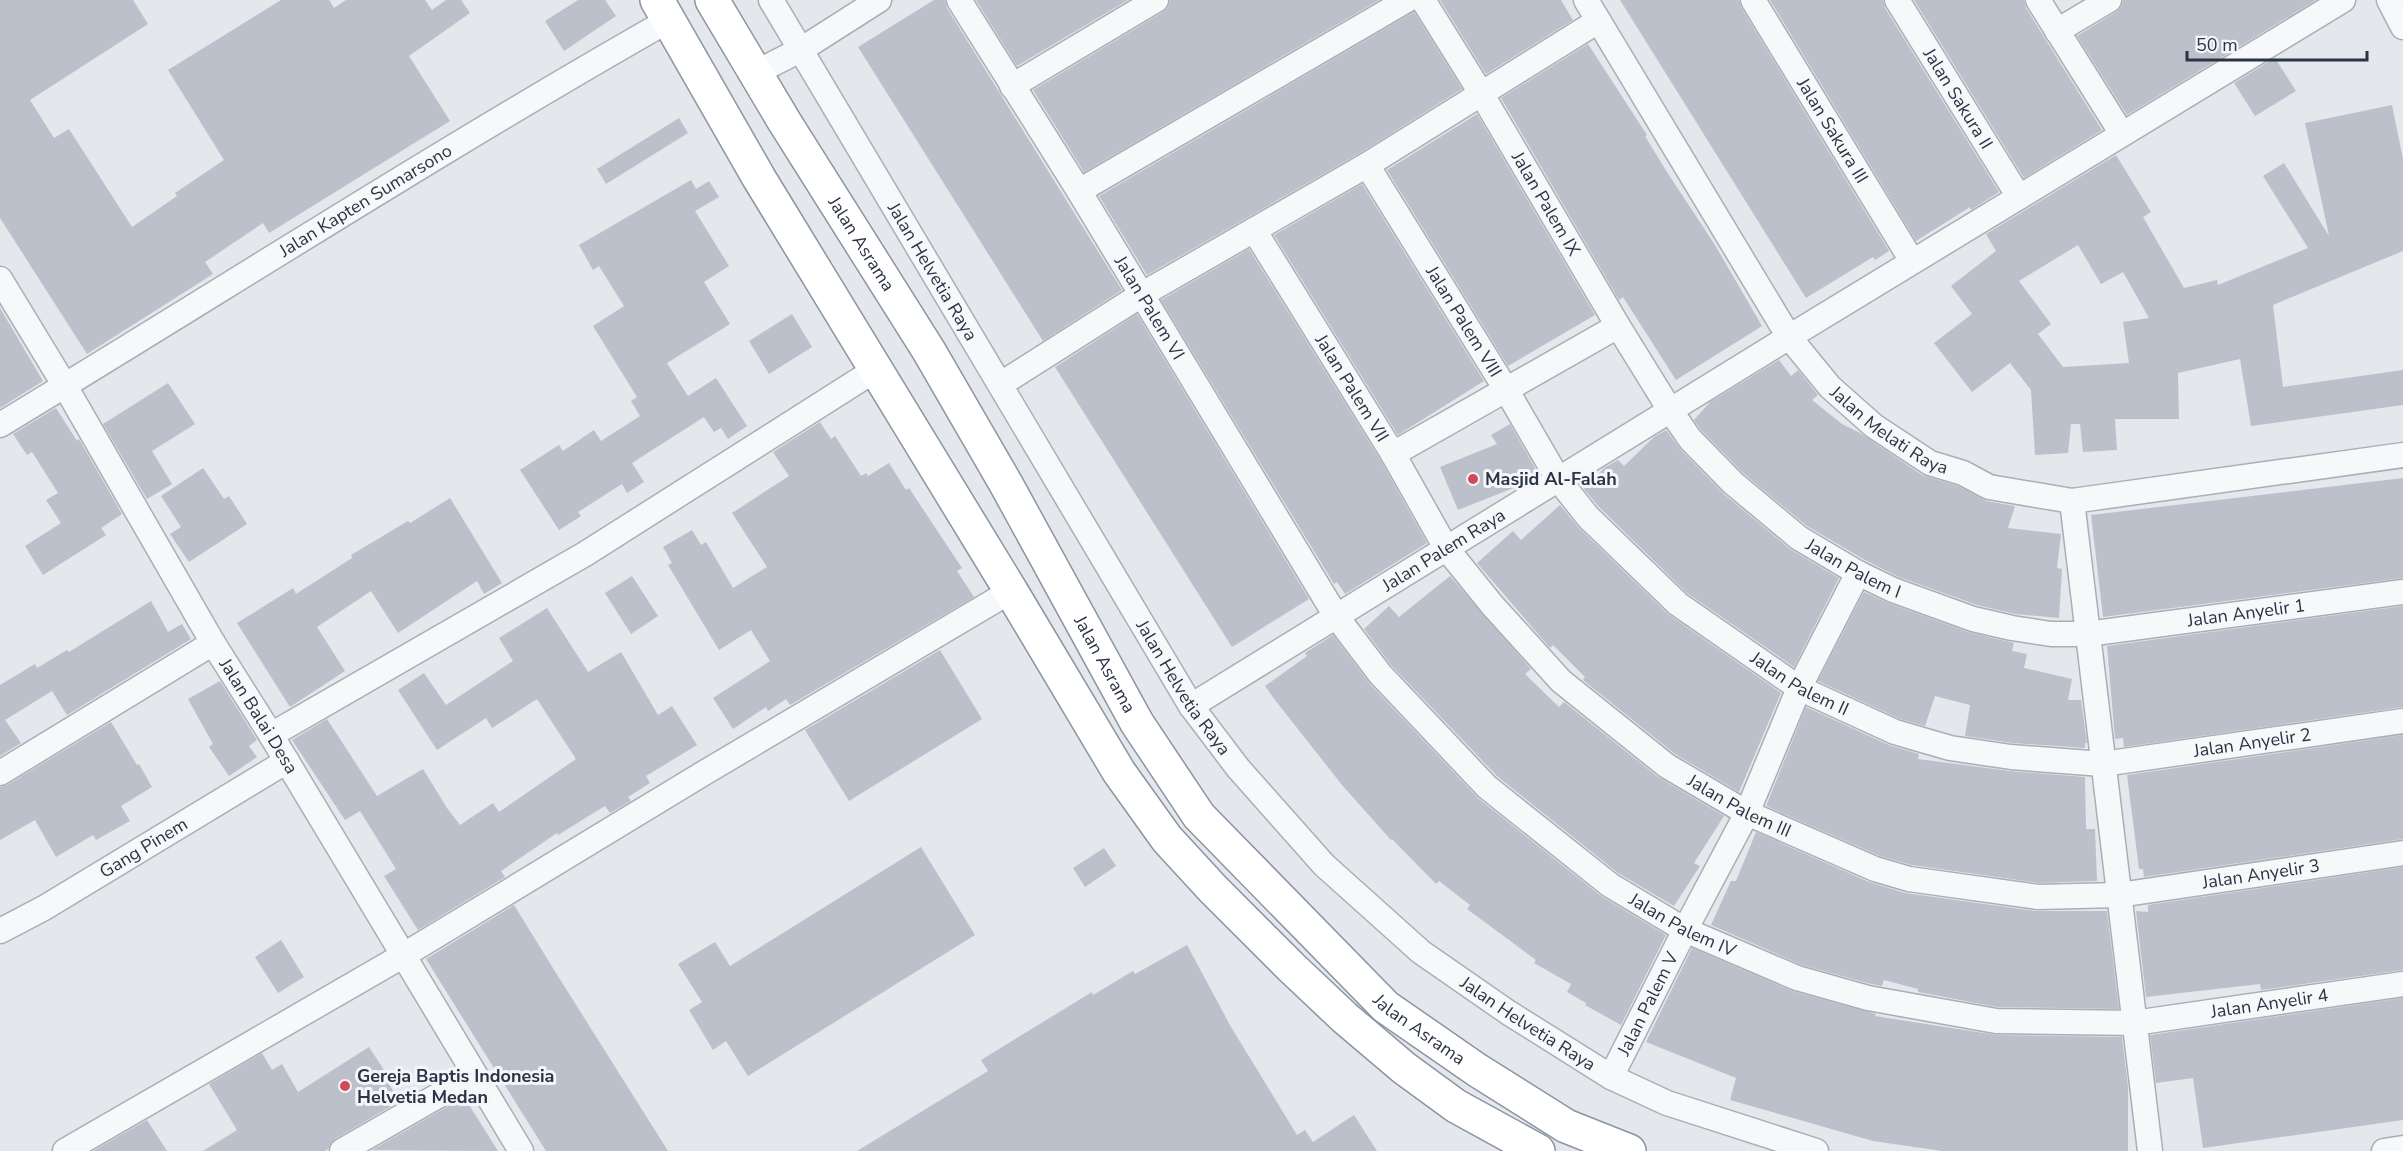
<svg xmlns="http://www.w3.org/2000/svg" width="2403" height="1151" viewBox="0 0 2403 1151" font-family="'Nunito Sans',sans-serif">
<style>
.building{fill:#bbc0ca;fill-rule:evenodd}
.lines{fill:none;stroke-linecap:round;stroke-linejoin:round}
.minor-casing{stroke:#a9aeb7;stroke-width:27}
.trunk-casing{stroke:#8b94a3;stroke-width:36}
.minor{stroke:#f7f8fa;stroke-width:24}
.trunk{stroke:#fff;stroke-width:33}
.poi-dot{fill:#d1495b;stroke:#f4f6f9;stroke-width:2}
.labels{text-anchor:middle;stroke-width:6;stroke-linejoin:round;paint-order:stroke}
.street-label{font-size:18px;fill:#2b3445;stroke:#f4f6f9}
.poi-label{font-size:18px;font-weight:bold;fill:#2b3445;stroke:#f4f6f9;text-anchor:start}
</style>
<rect width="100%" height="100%" fill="#e4e7ec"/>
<g class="building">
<polygon points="0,0 133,0 148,24 30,100 54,138 69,129 132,227 177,196 175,193 224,160 168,70 281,0 329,0 334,8 346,0 425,0 432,10 446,0 461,0 470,13 409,56 450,121 269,233 263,223 205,262 213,274 87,354 0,218"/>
<polygon points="578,0 605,0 616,16 564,51 545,21"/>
<polygon points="934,0 945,0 947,8 1122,290 1043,341 858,47"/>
<polygon points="976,0 1128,0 1017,66"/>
<polygon points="1170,0 1379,0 1084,172 1033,90 1163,12 1168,7"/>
<polygon points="1440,0 1561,0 1573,20 1486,74"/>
<polygon points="1620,0 1739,0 1741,7 1889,251 1875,260 1873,257 1806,298"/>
<polygon points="1770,0 1883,0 1885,8 1999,192 1971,210 1970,207 1916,241"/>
<polygon points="1914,0 2024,0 2026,8 2102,130 2024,178"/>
<polygon points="2123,0 2316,0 2127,115 2077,36 2116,12 2121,7"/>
<polygon points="1414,12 1462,89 1360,153 1147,275 1099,196"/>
<polygon points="1588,44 1647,135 1645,136 1665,169 1715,245 1762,326 1676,380 1623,297 1619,300 1501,98"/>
<polygon points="2275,58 2296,91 2255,116 2234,83"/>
<path d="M2392,105L2403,159V251L2273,305L2283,387L2403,370V405L2251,426L2240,359L2178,373L2179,419H2115L2117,450L2083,452L2080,424H2071L2068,453L2035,455L2031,390L2010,363L1972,392L1934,343L1972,314L1951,286L1996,251L1986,234L2116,155L2151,212L2143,217L2184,288L2217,280L2218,285L2308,248L2263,176L2284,163L2329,236L2305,123ZM2078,245L2101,284L2123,272L2149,318L2123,322L2129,363L2063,367L2038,334L2051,324L2019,281Z"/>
<polygon points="1477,114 1595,315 1508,366 1387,170"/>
<polygon points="679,118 688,133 606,184 597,169"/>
<polygon points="691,180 696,189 709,181 719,197 695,211 729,266 704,282 730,324 667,363 688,396 716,378 747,426 728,439 721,428 714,432 704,417 632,463 644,482 627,493 622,484 578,512 581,516 559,530 520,470 559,445 563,451 594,430 601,441 640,416 631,401 637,397 593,326 624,306 599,266 593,270 579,245"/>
<polygon points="1362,184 1484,381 1398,435 1274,235"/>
<polygon points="1249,249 1381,461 1427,543 1345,594 1337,582 1334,584 1161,300"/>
<polygon points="0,308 43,381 0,408"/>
<polygon points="792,314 812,347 769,374 749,341"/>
<polygon points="1137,314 1309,599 1232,647 1055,367"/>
<polygon points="1779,360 1791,376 1798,370 1818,395 1812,400 1842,424 1860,433 1922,475 1958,486 1986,501 2015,506 2008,528 2061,534 2057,568 2062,569 2059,618 2015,614 1977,605 1899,577 1865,560 1807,526 1743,473 1701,430 1694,420 1710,402"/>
<polygon points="168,383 195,424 152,451 172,484 147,499 103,424"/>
<polygon points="56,408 77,441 79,439 122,514 101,528 106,535 43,575 25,546 61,523 46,500 58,493 32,452 27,455 13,434"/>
<polygon points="820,422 831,439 835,436 861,476 866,473 868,476 889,463 906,490 909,488 962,568 957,571 974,597 790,705 786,699 768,711 766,707 733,729 713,698 770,661 751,630 719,650 668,565 672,563 663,547 692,530 701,545 706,542 733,588 767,567 732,513 789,476 773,452"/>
<polygon points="1510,424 1539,475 1521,485 1458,510 1440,467 1497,444 1491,435"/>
<polygon points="1666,430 1680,449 1724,494 1790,549 1839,578 1794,667 1687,593 1599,507 1584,489 1604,468 1618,460 1624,466 1654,437"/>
<polygon points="203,468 224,499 229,496 247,524 189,562 170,534 181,527 161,496"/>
<polygon points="2403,478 2403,578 2103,617 2091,515"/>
<polygon points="450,498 502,583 484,594 477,581 398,633 371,591 317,627 345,671 290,707 237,623 293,588 296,594 352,558 351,555 408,521 410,523"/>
<polygon points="1560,505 1578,527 1668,614 1781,693 1739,792 1675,754 1583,680 1585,677 1553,645 1550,648 1477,563 1513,531 1521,540"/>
<polygon points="632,576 658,616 631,634 605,593"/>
<polygon points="1450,576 1531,669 1525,674 1559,707 1564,702 1658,777 1724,816 1694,863 1700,866 1674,906 1618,873 1497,776 1391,665 1364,629 1389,606 1399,617"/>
<polygon points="1864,592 1888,603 1968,632 2014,643 2012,651 2027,654 2024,668 2072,679 2068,700 2081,700 2087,743 2085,743 2085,748 2013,743 1965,736 1970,705 1935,696 1925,726 1900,719 1818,681"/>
<polygon points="151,601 168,632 182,624 191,639 67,715 52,691 5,720 21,743 0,756 0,685 35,664 37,668 67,650 69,652"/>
<polygon points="2403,606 2403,707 2124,747 2123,738 2115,739 2107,646"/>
<polygon points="547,608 588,672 621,652 658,715 672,706 697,745 646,776 650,783 628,797 631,801 610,813 605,806 558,835 557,833 501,871 505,877 418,930 384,876 396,869 360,811 345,820 292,740 327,719 377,796 423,769 447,808 460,825 493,803 499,812 576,759 537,699 492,728 486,718 437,750 398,690 424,673 446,705 513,661 499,638"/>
<polygon points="1333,635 1370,684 1478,798 1601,896 1666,935 1621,1025 1585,1005 1586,1003 1567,992 1571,984 1534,963 1536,960 1467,909 1470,905 1439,881 1436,884 1392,839 1391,840 1342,785 1275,700 1265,686 1307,656 1305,653"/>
<polygon points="940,650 982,719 849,801 805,730"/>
<polygon points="220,681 257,740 249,746 257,757 229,776 209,747 213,744 188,699"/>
<polygon points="1806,707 1889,745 1919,754 1918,759 2010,771 2085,777 2086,829 2095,829 2097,881 2039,883 1912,865 1880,856 1766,806"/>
<polygon points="111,722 137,765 139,764 152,787 121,806 130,821 96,840 93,835 56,857 35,820 0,840 0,787 7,785"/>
<polygon points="2403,735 2403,839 2144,877 2143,869 2139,869 2127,775"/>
<polygon points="1756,832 1869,882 1905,893 2036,911 2107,911 2119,1009 1997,1007 1918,992 1918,989 1884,980 1882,986 1871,984 1802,965 1711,925 1731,881 1736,881"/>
<polygon points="921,847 975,935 748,1076 726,1041 713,1050 689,1010 702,1002 678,964 715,942 730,966"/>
<polygon points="1104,848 1116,866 1085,887 1073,868"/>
<polygon points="2403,867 2403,970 2261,990 2260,984 2146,997 2136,911 2148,912 2148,905"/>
<polygon points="514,905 556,973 668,1151 546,1151 469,1028 426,959"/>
<polygon points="281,940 304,977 278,993 255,957"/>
<polygon points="1187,945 1231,1027 1297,1135 1305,1130 1313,1142 1354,1115 1377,1151 857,1151 988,1071 981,1060 1092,992 1093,995 1133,971 1135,974"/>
<polygon points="1692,948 1792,991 1876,1014 1875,1016 1996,1035 2122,1037 2128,1087 2128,1151 1942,1151 1873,1141 1730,1100 1736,1078 1646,1042"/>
<polygon points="2403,998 2403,1120 2203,1148 2193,1078 2156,1083 2150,1035"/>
<polygon points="369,1047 391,1081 388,1083 400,1101 335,1139 328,1149 325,1151 203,1151 237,1130 209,1084 262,1053 272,1070 282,1064 298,1092"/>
<polygon points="464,1097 498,1151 372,1150"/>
<polygon points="147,1120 167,1151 93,1151"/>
</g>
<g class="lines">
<g class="minor-casing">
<g id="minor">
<path id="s1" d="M771,0L1191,706L1238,768L1324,865L1421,952L1509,1013L1611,1077L1667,1103L1816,1151"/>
<path id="s2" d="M959,0L1079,191L1336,616L1380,674L1487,787L1610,885L1685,930L1797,978L1868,998L1996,1021L2134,1023L2403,984"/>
<path id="s3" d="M1423,0L1481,93L1618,326L1670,410L1690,439L1733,483L1799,538L1858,573L1893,590L1973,619L2012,628L2051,634H2087L2403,592"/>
<path id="s4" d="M1586,0L1789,337L1830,387L1874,426L1930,463L1963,473L1989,487L2072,501L2403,455"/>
<path id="s5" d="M1753,0L1912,261"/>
<path id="s6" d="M1897,0L2019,197"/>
<polyline points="2038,0 2122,134"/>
<polyline points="2389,0 2403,27"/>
<polyline points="2057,31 2109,0"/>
<polyline points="757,72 802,49 879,0"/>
<polyline points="1012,86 1156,0"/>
<path id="s7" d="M1367,165L1507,391L1558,479L1588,517L1678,604L1799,688L1895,732L1950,748L2011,757L2103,764L2403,721"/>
<polyline points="1079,191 1407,0"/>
<path id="s8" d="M1254,230L1393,454L1446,548L1493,606L1561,681L1667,766L1747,813L1875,869L1909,879L2038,897L2119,895L2403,853"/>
<path id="s9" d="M0,279L65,386L213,643L271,735L521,1151"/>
<polyline points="1001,384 1141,295 1367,165 1598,21"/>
<path id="s10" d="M0,425C223,290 442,149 669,20"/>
<polyline points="1393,454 1618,326"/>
<polyline points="2072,501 2150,1151"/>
<path id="s11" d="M1191,706L1789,337L2343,0"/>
<polyline points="271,735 585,554 875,370"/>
<polyline points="0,773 213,643"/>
<path id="s12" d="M0,931L44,908L287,761"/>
<path id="s13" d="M1611,1077L1685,930L1747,813L1799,688L1858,573"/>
<polyline points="65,1151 404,955 704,773 1011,591"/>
<polyline points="342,1151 474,1075"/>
<polyline points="2384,1151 2403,1148"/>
</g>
</g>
<g class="trunk-casing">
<g id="trunk">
<polyline points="657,0 759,178 1011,591 1119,772 1167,839 1213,889 1291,967 1345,1018 1404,1068 1456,1106 1538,1151"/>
<path id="s14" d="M712,0L784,121L929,351L1006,484L1137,723L1199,816L1386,1007L1477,1070L1566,1126L1629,1151"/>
</g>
</g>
<use href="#minor" class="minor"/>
<use href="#trunk" class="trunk"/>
</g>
<g class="poi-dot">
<circle cx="1473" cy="479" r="6"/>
<circle cx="345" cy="1086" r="6"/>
</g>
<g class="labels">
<g class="street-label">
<text dy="6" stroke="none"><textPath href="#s6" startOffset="116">Jalan Sakura II</textPath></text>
<text dy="6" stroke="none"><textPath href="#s5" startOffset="153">Jalan Sakura III</textPath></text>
<text dy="6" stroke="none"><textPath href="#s10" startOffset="429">Jalan Kapten Sumarsono</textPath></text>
<text dy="6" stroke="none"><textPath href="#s3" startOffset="238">Jalan Palem IX</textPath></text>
<text dy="6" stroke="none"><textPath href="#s14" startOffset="286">Jalan Asrama</textPath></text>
<text dy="6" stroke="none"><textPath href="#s1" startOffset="316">Jalan Helvetia Raya</textPath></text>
<text dy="6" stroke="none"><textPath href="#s2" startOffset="362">Jalan Palem VI</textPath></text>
<text dy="6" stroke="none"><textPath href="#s7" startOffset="184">Jalan Palem VIII</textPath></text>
<text dy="6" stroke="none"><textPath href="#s8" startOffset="186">Jalan Palem VII</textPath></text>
<text dy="6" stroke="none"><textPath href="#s4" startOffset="532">Jalan Melati Raya</textPath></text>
<text dy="6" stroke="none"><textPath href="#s11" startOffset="297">Jalan Palem Raya</textPath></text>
<text dy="6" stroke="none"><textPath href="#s3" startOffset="724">Jalan Palem I</textPath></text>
<text dy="6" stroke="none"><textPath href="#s3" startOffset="1130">Jalan Anyelir 1</textPath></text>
<text dy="6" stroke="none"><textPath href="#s14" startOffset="772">Jalan Asrama</textPath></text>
<text dy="6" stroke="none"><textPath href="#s7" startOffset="687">Jalan Palem II</textPath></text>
<text dy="6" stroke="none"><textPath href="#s1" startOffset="802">Jalan Helvetia Raya</textPath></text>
<text dy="6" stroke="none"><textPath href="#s9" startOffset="508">Jalan Balai Desa</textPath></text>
<text dy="6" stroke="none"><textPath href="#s7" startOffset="1156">Jalan Anyelir 2</textPath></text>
<text dy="6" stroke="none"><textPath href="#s8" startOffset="766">Jalan Palem III</textPath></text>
<text dy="6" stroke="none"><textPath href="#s12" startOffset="166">Gang Pinem</textPath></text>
<text dy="6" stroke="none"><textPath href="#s8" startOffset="1306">Jalan Anyelir 3</textPath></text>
<text dy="6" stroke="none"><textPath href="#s2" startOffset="1191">Jalan Palem IV</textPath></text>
<text dy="6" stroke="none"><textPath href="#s13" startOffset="82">Jalan Palem V</textPath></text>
<text dy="6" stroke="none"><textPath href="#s2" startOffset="1796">Jalan Anyelir 4</textPath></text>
<text dy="6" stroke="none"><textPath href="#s1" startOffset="1288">Jalan Helvetia Raya</textPath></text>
<text dy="6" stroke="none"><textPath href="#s14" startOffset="1258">Jalan Asrama</textPath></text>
</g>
<g class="poi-label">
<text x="1485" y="485">Masjid Al-Falah</text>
<text x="357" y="1082">Gereja Baptis Indonesia<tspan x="357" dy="21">Helvetia Medan</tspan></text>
</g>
</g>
<path d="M2187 51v9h180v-9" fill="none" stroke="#2b3445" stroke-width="3"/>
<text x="2196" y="51" font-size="18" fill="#2b3445" stroke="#f4f6f9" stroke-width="4.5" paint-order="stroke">50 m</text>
</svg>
